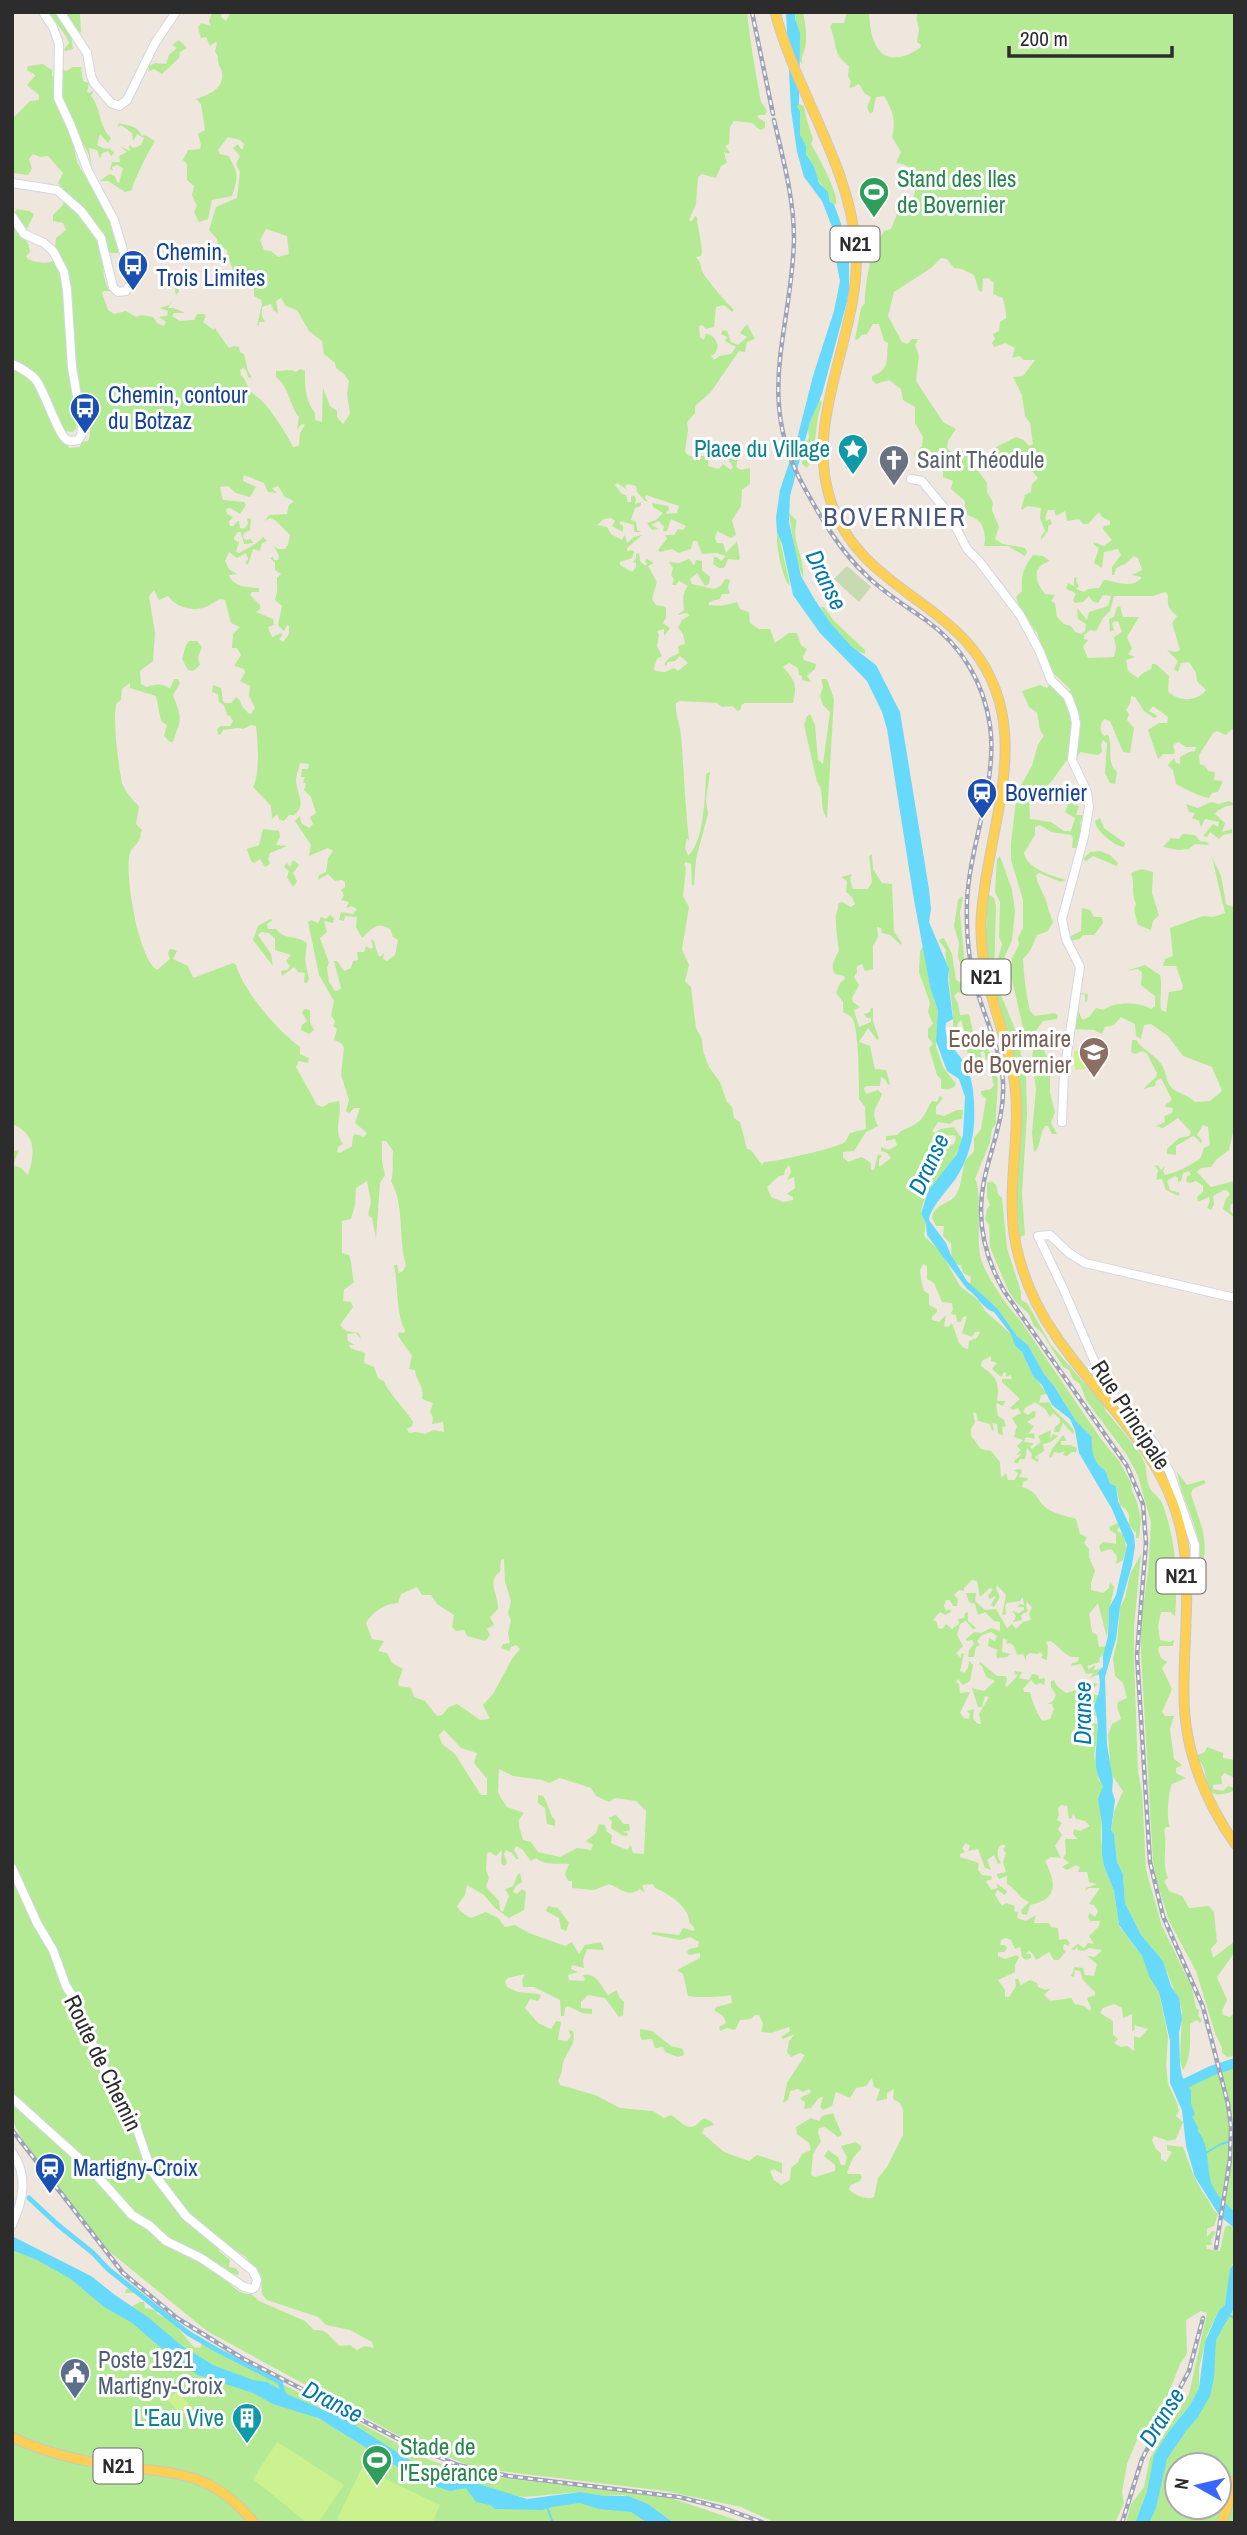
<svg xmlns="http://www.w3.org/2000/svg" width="1247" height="2535" viewBox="0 0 1247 2535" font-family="'Archivo Narrow',sans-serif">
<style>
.green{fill:#b5ea95;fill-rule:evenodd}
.cemetery{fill:#c7dab2}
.pitch{fill:#ccf28f}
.water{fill:#67d9fa}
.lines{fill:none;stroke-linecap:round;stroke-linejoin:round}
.stream{stroke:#67d9fa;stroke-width:2}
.canal{stroke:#67d9fa;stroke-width:5}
.river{stroke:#67d9fa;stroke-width:10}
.secondary-casing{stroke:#d2d6e6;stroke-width:10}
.primary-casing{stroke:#c8c8c8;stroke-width:11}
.secondary{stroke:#fff;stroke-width:8}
.primary{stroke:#fdcf53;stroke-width:9}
.rail-casing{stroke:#9fa3b8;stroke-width:4.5}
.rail{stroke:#fff;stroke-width:2;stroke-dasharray:5;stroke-linecap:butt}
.labels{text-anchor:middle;stroke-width:6;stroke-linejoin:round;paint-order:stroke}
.shield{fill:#fff;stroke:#6b6b6b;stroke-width:2}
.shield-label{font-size:21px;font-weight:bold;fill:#2c2c2c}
.leisure-label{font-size:23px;fill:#27864d;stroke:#fff;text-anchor:start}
.transit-label{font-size:23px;fill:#164399;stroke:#fff;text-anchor:start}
.culture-label{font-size:23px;fill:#0d838f;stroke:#fff;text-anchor:end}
.worship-label{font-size:23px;fill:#5b616d;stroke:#fff;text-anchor:start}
.education-label{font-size:23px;fill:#785e54;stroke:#fff;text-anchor:end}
.street-label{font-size:23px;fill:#2c2c2c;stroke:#fff}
.service-label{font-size:23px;fill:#4e5e75;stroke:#fff;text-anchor:start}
.water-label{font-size:24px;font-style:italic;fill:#0177aa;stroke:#fff}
.quarter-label{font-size:26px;letter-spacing:2px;fill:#475481;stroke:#fff}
</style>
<rect width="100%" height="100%" fill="#efe6dd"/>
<g class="green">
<path d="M49,12H55L64,19L67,15L65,12H80L81,33L73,26L64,23L63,25L71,34L73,49L65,51L64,49L69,43C65,31 55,24 49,12Z"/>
<path d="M212,12H222L221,17L226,21L231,12H747C750,41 755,69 760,97C761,104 765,106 767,111L765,115H759L757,117L765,122V128L760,130L752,123L734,121L730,127L729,144L725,146L730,152L728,154L724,152L727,163L721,166L716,178L702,174L698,177L696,204L689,220L691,222L695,216L697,217C697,228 704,248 701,256L696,257C702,263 700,269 705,276C714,288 723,299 734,310L732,312L724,305L716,307L714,327L706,329L702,325L699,326L700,337L704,340L706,334C713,334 716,340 718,346L715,354L711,356L714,360L719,356L731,354L736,347L725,341L727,337L721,334L723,330L727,331L731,342L738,345L747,337L740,333L747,324L755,339L747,342L745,352L739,351L711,392L695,406V413L687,422L688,430L685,452L689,456H707L709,457L708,466L719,469L723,464L731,470L733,467L725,455L739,453L736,467L741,470L750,468V484L742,490L741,506L732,520L736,535L731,538L717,531L715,538L717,543H723L726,553L737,541L740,558L739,560L728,559L724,568H719L713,564L714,557H717L721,561L726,556L716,553L702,554L697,541H693L691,549L678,553L672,549L660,552L658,550L667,539L665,535H674L678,529L683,530L686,526L671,519L667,531H663L664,527L659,521L651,525L659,529L652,530L647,523L656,520L663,513L653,507L652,503L668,506L669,510L666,512L667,514L677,513L679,506L646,495L645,498L648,501H645L637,492L636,486L628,484L625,486L627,490L617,483L615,485L622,494L626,495L628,502H631V497L634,495L636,499L635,504L641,502V506L635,508L631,520L636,522L637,530L641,532H634V525L621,521L619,523L623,526V532L612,526L615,521L611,518L604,519L597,525L607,527L611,534L622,540L625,535L627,543L634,537L642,535L627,548V551L632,550L634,552L632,558L620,562V565L632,572L636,567V563L633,562L636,558V554L639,553L640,561L644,565H647L645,561L647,559L654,563L648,566L657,582L652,599L656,605L666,607V618L663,623L670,628L664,636V629L657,631L659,635L657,646L662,656L657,659L654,668L655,671L665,672L674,668L678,671L688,663L680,656L675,661L668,662L666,666L664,664L669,658L679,653L678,646L685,644L683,634L678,628L682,620L690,615L687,613L677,615L684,610C683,602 682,592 688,586L679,581L676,585H672L674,579L671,575L673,568L669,562L679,563L689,559L694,566L696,560L702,561V570L710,577L709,584L705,586L697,573L690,579L692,584L714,589L721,586L725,579L730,580L728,587L730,594H722L720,599L709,602V605L721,606L737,602L740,609L749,612L750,623L759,629H770L775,643L789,633H797L801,645L807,649L803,657L804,660L816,664L815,669L807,676L811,681L809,682L802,680V676L799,675L798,668L789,663L783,667C796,682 797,684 793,703H745L741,705V709L738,711L732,706L722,707L717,703L680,701L676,703C675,714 680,724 681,735C684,770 685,805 689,840L687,839L685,847L688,856C704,842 705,796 706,774L710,772L706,800L708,814L696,859L694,885H692L691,864L686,862L684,864L686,869L683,896L689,907L682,949L689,965L685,981L691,987L696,1028L702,1039L703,1051L709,1067L720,1082L727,1102L732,1107L734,1118L740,1122L747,1149L751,1150L762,1165L764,1162C774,1162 838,1148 845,1142C847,1140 848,1136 850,1133L866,1129L865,1107L859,1099C859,1085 859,1027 852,1018C850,1015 846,1014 843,1012V1002L836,993L840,983L845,979L844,976L835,974C829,965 836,958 839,950C838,947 835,918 836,915C837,911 839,907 838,903L842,902L851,907L855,904L852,897L846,892L847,881L841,877L852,874L850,879L853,889H868L872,882L869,856L872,854L873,869L882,883L892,884L894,932L902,943L901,945L890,935L882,933L881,928L877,927L878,937L873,946V969L865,971L862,964L857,966V972L854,977L859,985L852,998L853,1002L860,1007L854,1010L859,1027L871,1022V1018H867L864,1014L870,1012L871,1008H873V1021L879,1039L877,1040L868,1028L859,1042L870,1046L875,1069L886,1070L890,1084L888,1085L885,1079L881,1077L880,1086H867L864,1088L866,1094L878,1090L882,1094C879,1106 869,1109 878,1126L866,1132L854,1151L843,1152V1157L848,1162L862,1157L871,1163V1170H874L878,1154L882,1156L879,1159V1167L891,1158L887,1153L881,1151V1147L889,1150L897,1145L895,1139L886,1141V1136L897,1135C903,1128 911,1128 918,1122C925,1117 927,1108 932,1101L937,1102L940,1096L943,1098L936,1107V1114L944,1116L957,1110H963L962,1119L955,1120L950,1124L938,1122L932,1131L935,1133L940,1129L954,1127L962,1139C956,1168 924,1183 921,1214L926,1223L924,1236L941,1252L960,1286L979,1301L985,1311L1011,1334L1015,1346L1022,1352L1030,1370L1047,1394L1041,1395L1039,1403L1049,1402C1055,1414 1067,1419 1074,1431L1073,1434L1063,1423L1059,1432H1054L1055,1427L1060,1423V1419L1053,1413L1050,1417L1045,1409L1035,1402L1025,1408L1023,1412L1028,1415L1033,1411L1036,1412L1035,1417L1027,1422L1034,1426L1028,1434L1034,1433L1035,1439L1026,1437L1024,1442L1034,1443L1030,1447L1032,1449L1041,1442L1038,1436L1051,1430L1050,1439L1053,1434L1058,1436L1051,1442L1043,1444L1044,1451L1035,1457L1037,1459L1039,1457L1038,1462L1031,1458L1032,1454L1027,1448L1025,1459H1020L1018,1463H1014L1015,1460L1022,1454L1016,1455L1021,1450L1017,1446L1023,1440L1014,1437L1017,1426L1012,1418L1021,1413L1018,1408L1013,1410L1010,1408L1020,1399L1002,1382V1379H1012L1011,1375L1006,1377V1373L1004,1372L1001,1377L992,1369L997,1363L991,1361V1356L982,1361L981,1366C996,1376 1000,1382 997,1401H1005L1003,1406L997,1403L996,1405L998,1416L1004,1420L1006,1426L1002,1427L1003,1435L998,1434L997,1424L992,1423L994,1429L992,1431L990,1424L978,1421L976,1413L973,1412L975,1422L971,1429V1436L981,1449L991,1451L1000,1462L1001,1478L1006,1473L1008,1480H1015L1018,1473L1014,1470L1021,1469L1022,1472L1019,1477L1027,1478L1028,1480L1023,1482L1022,1487C1036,1491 1035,1496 1044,1506C1051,1513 1066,1516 1076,1519L1080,1534L1087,1537L1084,1543L1089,1549V1557L1095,1571L1091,1583V1590L1103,1593L1109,1588L1110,1582L1114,1587L1109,1613L1107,1638L1098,1603L1089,1614L1092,1632L1097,1635L1099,1647L1106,1646L1103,1655L1099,1658L1100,1662L1087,1666L1089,1669L1095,1665L1094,1670H1096L1103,1667L1098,1671L1100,1674L1089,1678L1094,1673L1086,1674L1081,1664L1071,1666L1072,1663L1078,1662L1079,1657C1063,1658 1063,1648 1050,1641L1046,1642L1048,1646L1047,1660L1041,1658L1043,1655L1040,1652L1038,1654L1030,1653L1026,1656V1661L1023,1654L1017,1655L1014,1646L1010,1643L1006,1644L1007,1640L1003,1638L1002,1652L1010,1654L1007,1657L997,1658L996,1654L998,1650L988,1646L989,1638L995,1641L997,1636L991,1632L982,1635L977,1641L980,1645L976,1647L974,1657H968L969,1650L974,1644L972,1640L966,1641V1639L974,1632L981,1633L991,1628L1000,1631V1622L994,1621L985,1612L978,1615L975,1604L969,1602L966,1593H976L975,1601L985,1610L996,1609L1007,1628L1012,1624L1016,1629L1023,1622L1031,1620L1029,1614L1032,1607L1027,1602L1026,1606L1028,1611L1021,1615L1022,1620L1013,1622L1016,1616L1012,1611L1019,1613L1024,1610V1607H1017L1020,1604L1024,1605L1023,1597L1020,1601L1007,1603L1005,1606L1006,1614L1002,1615L1006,1595L997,1585L996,1588L1000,1597L994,1607L991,1605L996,1596L989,1599L988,1596L993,1589L990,1588L980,1597L977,1581L972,1580L964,1588V1591L959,1590L954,1595L958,1599L957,1606H953L950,1600H946L944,1606L946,1611L950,1609L951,1612L945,1615L940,1612L933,1620L937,1622L938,1628L942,1629L946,1624L952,1629L959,1624L958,1619L964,1618L965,1613L968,1612V1621L976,1628L973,1629L966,1621L960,1624L957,1635L963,1646L956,1653L961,1658V1654L964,1653L960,1671L964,1673L968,1668L969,1661L973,1665L970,1681L963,1685L958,1679L956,1682L959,1684L960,1693L970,1692L960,1713L964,1718L969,1719L970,1714L967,1711L974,1709L973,1719L978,1724H981L979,1714L989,1697L985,1696L982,1707H978L972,1688L984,1691L995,1681L986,1677L982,1666L979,1664L980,1662L997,1676H1006L1007,1681L1005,1685L1007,1687L1018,1675L1014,1674L1015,1671L1022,1672L1019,1678L1029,1680L1032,1674L1038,1675L1039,1679L1045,1678L1044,1685L1040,1683L1036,1685L1031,1680L1023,1689L1024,1692H1030C1031,1698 1038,1717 1043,1721L1050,1719L1054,1709L1052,1704H1047L1053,1701L1056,1695L1051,1687V1681L1054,1680L1057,1686L1066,1693C1076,1690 1085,1689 1094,1683L1098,1684L1088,1692L1089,1695H1098L1099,1698L1094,1710L1098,1717L1082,1709L1074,1713L1076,1716H1080L1087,1720L1089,1718L1091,1721L1085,1727L1083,1723L1080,1724L1082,1735L1088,1733L1092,1723L1097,1724L1098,1736L1094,1754L1099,1781L1103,1783V1786L1101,1837L1104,1866L1114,1891L1119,1926L1142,1956L1159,1992L1168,2037L1166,2065L1168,2084L1177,2103L1179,2111L1176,2116L1183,2122L1176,2139L1168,2141L1154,2136L1152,2140L1156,2149L1161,2153V2159L1166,2162L1172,2152L1167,2150V2145L1183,2147C1190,2165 1194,2180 1206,2197C1211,2203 1211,2209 1218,2214L1214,2226L1207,2229V2237L1212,2231L1216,2232L1211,2240L1212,2245H1206L1207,2249L1220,2251L1225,2227L1229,2225L1235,2229V2262L1232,2265L1225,2305L1219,2310L1207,2335L1199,2369V2388L1190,2405L1169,2431L1135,2523H1126L1131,2504L1144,2487L1150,2458L1189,2394L1207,2313L1201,2311L1186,2320L1187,2354L1180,2364L1162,2410L1139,2435L1127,2464L1122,2492L1124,2503L1115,2523H776L741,2507L665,2491L476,2468L412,2443L207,2331L104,2247L22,2139L12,2120V1151L19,1150L13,1165L21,1168L28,1175C35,1154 37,1134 12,1124V224L28,243L30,252L26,256L28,259C40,264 52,265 61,255L55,247L56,238L66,230L63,223L53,221V215L62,206L67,194L58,183L63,173L48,156L40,157L33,154L29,159L32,169L28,175L13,173L12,119L30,101L39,100V95L27,85L35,76L34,74L27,70L28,66L43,64L52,70V77L60,69L66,71L73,67H81L83,81L89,83L87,92L89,93L94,90L91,96C101,108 99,127 111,138L108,143L100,134L97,145L103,148L110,149L114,153L111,156L108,151L102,153L100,159L97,150L89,148L92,169L88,152L78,137L72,138L77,162L110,220L114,238L120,249L118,253H107C101,263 103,282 110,291H104L102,293L108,310L114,314L126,311L136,317L142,315L153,317L157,323L164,326L166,322L159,317L167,316L168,311L160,308L169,305L176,296L174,283L179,284V291L168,308H174L185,313H174L172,316L180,321L194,320L197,314H204L206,316L203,322L214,330V327L229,348L234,346L239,347L240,352L244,354L248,371L252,378L248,377L246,370L243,368L240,370L241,375C246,380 246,384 250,390C253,395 258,397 262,401C272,411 287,434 293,447L299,446L300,433L305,425L302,424L297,429L299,417C289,405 290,388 276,377V371L291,370L296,372L300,369L305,371C305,388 305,400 315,413V420L322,422L323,388L330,406L337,411V417L343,424L350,414L347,394L349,381L343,373L336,368L335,363L324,354L322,341L309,331L297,310L286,306L281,298L276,301L278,313L274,311L271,304L262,307V316L265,322H259V325L257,326L262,304L261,300L254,296V281H251L248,286C236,281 229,263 227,250L218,245L217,239L209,230L216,207L237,198L240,172L236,164L240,156L233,148L238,144L241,149H243L244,144L240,140L228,137L218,150L220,154L229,156C230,160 233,163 234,167C239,175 235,188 232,196L212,200L208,219L199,222L194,212L197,206L192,195L194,186L187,180V164L183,160L188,150L200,149L201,145L198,134L205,130L201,104L196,99C207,95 225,89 222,72C220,65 217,64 218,56L215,52L217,43L215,42L210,46L206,37L201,38L198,27L201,23L211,26L209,21ZM266,229L287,236L289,254L278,257L271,251L264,250L260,240ZM77,416H83C88,424 93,430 88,441L81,442L80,447L69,448L59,426L65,431L73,432L76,428ZM244,475L264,483L268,492L277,493L272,488L278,486L285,497L294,501L289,505L287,514L269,515L265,521L270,518L276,521L290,535L288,545L285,549H278L274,546L279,556L278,560H274L273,557L270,558L275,563V570L281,574L277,578V592L275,600L282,606L278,625L284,631L287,625L289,626V634L283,642L279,639L283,635L281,633L272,637L268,627L274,625L273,619L256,612L260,609V605L250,595L252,592H259V588C248,587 234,588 229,575L237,574L229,569L225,561L229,552L237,558L246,553L248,559L245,563L248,565L253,549L260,551L262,543L267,541L263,537C256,545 248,548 239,553L236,552L239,542L234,540V537L238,532H241L244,544L253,543L251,539L246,540L243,538L244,533L250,530L251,519L247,518L248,524L244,529L240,528L239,521L236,522L234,526H230L229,522L233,517L227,514L226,509L230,508L240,514L246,505L244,502L223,500L220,487L228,486L236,493L250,497L256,487L243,481ZM154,590L159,600L168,596C176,608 196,613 210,605C213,603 216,601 220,599L225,600L231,623L240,627L233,634L232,648H237L241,655L234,666L244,669L245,673L240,681L250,686L249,696L255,708L251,714L248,713L242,706L240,700L236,697L231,703H225L223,701L221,688L213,685L212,692L218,694L219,702L224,705L227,715L230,716L233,721L230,726H221L217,729L218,735L221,734L223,730L238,728L243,729L251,725L256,726C258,741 260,775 253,787L271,806L272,819L277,814L279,819L284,821L289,815H294C307,805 297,794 296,781C296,774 299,770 300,763L309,764L308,769H302L301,777H305L303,782L306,784L304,790L311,797L316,813L310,817L313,824L309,828L301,823L300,816L295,821L311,845L309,856L328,848L333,851L328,858L326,872L319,875L318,880L328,874L335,881L342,880L345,882V887L341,890L344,895L341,900L349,902L346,908L352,906L357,909L353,914L341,912L339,920L344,921L345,916L357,917L356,927L362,938C372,929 376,921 390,929L393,937L398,940L395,955L387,961L383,959L384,953L380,957L378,955L374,941L371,939L373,947L371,949L366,946L364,952H357L358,960L353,961L351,968L344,971L337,961H334L341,988L339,990L335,991L329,982L327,968L329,963L320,938L327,932L324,921L333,923L334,918L330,915L326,919L321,917L318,923L311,920L308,922L319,975L334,1001L331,1015L335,1022L333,1026L337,1029L334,1040L341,1043L344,1047L341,1075L349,1100L346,1111L349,1113L354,1108H360L355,1123L367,1133L364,1137L355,1134L353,1136L352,1146L340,1153L337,1152L338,1147L343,1144C332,1129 343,1117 339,1101L329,1103L323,1107L317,1105L296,1067L299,1061L308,1063L309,1058L300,1054V1047C277,1030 244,992 236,965L233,963L193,978L188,966L173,959L177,951L172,949L169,950L168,954L170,959L157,970C138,957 126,880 129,858C131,846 135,848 139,840C141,837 140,833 142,830L136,824L139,806C133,801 124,790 122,783C118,762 113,725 116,704L121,700L122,689L130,683V688L156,696L161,721L167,725L164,736L170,742H173C181,717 183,722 173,695L180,683L178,679H174L170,689C163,683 155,684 147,687L141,684L140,671L153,661L155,633L149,596ZM954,1135L956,1137L954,1144C946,1145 939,1154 930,1154V1151L935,1149L932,1147L933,1137L940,1140L944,1136ZM382,1141H386L393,1151C392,1162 394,1171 391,1181C405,1206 398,1239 406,1265L403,1271L399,1273L397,1265H394C398,1281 396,1317 405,1330L404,1333L399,1332L398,1336L412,1356L409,1369L415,1370C416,1381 425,1387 422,1399L433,1403L430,1412L433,1418L432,1424L443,1422L444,1432L434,1430L425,1434L416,1432L409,1433L407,1429L412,1426L413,1422C406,1410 387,1391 384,1381L378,1378L374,1367L364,1363L365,1353L350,1348L349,1345H355L348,1341L347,1334L356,1333L361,1339L359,1333L346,1331L340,1325L353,1307L351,1302L343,1301L344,1290L354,1282C351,1272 353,1265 349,1255L342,1253V1221L351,1219L355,1205L356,1188L367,1181L371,1202L368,1215L372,1218L376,1238L380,1183L385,1175L382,1161ZM789,1165L791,1172L787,1180L794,1177L795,1188L787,1194L793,1197V1200L783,1202L771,1197L767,1187L779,1176L784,1175L785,1170ZM923,1264L927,1266V1279L934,1283L942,1302L952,1303L953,1309L951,1314L956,1315L957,1322H961L963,1317L967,1316L962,1333L972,1337L975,1332H980L977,1338L969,1341L968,1349L964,1348L959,1343L952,1323L948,1327L944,1326L946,1315L939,1322L932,1320V1317L937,1312V1309L929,1305V1294L924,1291L921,1280L920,1270ZM504,1559L505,1582L511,1601L508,1613L511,1621L508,1633L510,1643L503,1644L501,1648L509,1651L511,1647L516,1645L520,1649L512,1659L493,1694L483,1705L490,1719L480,1720L457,1704L449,1707L442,1715L437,1716L425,1701L414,1697L411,1688L399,1686L398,1682L403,1669L392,1663L387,1653L378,1651L384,1641L372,1639L366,1623C372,1612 386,1603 398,1603L401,1594L417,1587L422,1595H431L437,1604L454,1615L452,1627L456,1631L464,1630L467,1636L485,1641L490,1635L487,1629L494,1625L490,1617L498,1609C499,1595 486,1581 500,1572L501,1560ZM444,1730L461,1748L477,1753L474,1763L487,1779V1795H481L455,1754L442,1744L439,1735ZM499,1769L513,1776L542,1780L549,1783L560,1778L591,1788L596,1796L609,1802L615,1798L636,1801L646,1811L644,1854L633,1853L631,1845L627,1850L611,1843L612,1835L607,1832L605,1825L599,1824L596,1833L586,1841L593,1845L591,1850L577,1848L560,1857L538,1852L531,1842L523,1840L519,1826V1820L524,1813L507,1807L501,1798L498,1792ZM1061,1805L1067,1806L1069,1819L1072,1818L1073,1813L1076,1819L1085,1821L1090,1826L1080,1831L1074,1829L1073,1834L1078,1839H1065L1066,1854L1063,1858L1069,1863L1062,1867L1067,1870L1076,1865L1080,1867L1078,1872H1087L1089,1882L1097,1884L1086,1888L1085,1891L1089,1888H1100L1089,1904L1094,1905L1098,1911L1095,1917L1090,1913L1088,1916L1090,1921H1100L1099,1926L1089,1936L1094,1944L1088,1943L1084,1948L1078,1944L1071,1949L1075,1950L1077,1946L1078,1950L1084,1951L1089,1948L1102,1950L1095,1957L1087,1956L1097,1964L1094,1976L1085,1975L1083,1968L1074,1967L1073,1973L1070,1975L1074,1977L1075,1970L1080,1971L1083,1980L1095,1992V1995L1087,1998L1091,2008L1090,2011L1084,2006L1075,2004L1071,1998L1050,2001L1044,1995L1051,1988L1046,1990L1038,1987L1037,1983L1030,1980L1021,1985L1018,1979H1015L1016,1986L1009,1997H1005V1990L998,1980L1015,1972V1965L1019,1958L1017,1955L1005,1959L998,1956V1952H1004L1007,1949L1005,1945H1000L1001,1940L1005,1938L1011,1940L1015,1949L1020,1947L1022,1957L1026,1960L1031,1958V1954H1026L1029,1951L1033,1954L1036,1960L1049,1952L1054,1960H1059L1066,1951L1063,1949L1064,1944L1068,1946L1070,1943L1066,1939L1059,1940L1058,1928L1051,1927L1049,1923H1034L1036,1915L1026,1921L1017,1918L1018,1912L1014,1911L1015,1906L1006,1903L1002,1906L995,1895L997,1890L1005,1895L1007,1891L996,1883L998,1888L991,1890L986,1881L992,1879L991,1876L982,1875L978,1870L979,1863L960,1857V1854L965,1852L962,1848L966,1843L970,1846L968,1851L978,1849L985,1868L991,1870L987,1860L994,1855L998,1864L1001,1863C997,1857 996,1850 1001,1845H1006L1003,1850L1006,1853L1003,1862L1006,1872L997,1874V1876L999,1879L1007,1876V1884C1016,1889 1020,1899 1029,1902L1021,1910L1022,1914L1027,1915L1030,1905C1059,1899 1056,1883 1045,1861L1051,1857L1061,1858L1055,1846L1062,1835L1058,1829L1062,1823L1057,1820L1059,1815L1058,1808ZM516,1846L522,1849L531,1861L536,1858C545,1866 559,1863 569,1864L565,1874L568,1881H572V1888L594,1890L609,1884C620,1888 629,1898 640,1889L645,1893L642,1885L653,1884L655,1888C666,1892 690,1907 689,1922L694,1927V1931L683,1928L679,1935L653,1932L651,1934L680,1940L690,1937L699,1942L698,1947L689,1949L687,1952L689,1955L700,1953V1958L677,1970L683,1974L688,1996C694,1998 724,1997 731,1995L732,2003L716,2007L714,2010L723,2016L726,2023L719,2027L720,2031L727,2028L735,2030L740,2020L751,2019L755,2015H759L763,2024L761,2032L771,2033L789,2027L790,2031L781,2037L783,2039L795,2034L789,2041L787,2052L791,2057L800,2053L805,2055L787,2083L783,2103L788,2100L790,2091L798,2089L803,2092L809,2089L811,2092L809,2094L803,2096L800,2099L805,2102L804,2109L811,2108L819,2098L823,2097L820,2107L823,2110L832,2106L836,2092L850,2098L856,2088L866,2086L872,2078L874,2087L880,2089L876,2101L887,2099V2093L894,2089L893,2099L900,2103L903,2110V2135L887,2167L878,2178L874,2197C868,2201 854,2195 849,2189L851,2185L860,2181L862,2177L860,2174H848L847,2172L853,2158L861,2149V2146L856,2142L841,2146L847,2157L845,2165H841L838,2157L828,2150L824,2156L835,2165V2171L815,2177L811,2175L813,2154L821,2141L818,2133L819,2128L825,2127L838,2137L842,2135L833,2113L822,2116L819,2121L811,2118L796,2127L797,2134L809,2143L811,2150L802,2154L798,2162L791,2168L790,2180L781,2185L774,2180L770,2171L774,2169L782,2174V2163L757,2155L749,2161L724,2152L702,2133L704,2128L714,2125L712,2122L704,2118C701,2120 699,2123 696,2125C686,2132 678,2118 671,2115L664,2118L653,2111L620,2108L595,2095L560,2085L558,2080C563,2073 561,2070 563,2063C566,2052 577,2044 573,2031L568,2030L571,2036L567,2041L558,2040L561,2022L556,2021L551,2029L538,2023L525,2008L530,1999L538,2001L541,1996L539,1994L518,1992L507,1987L505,1981L508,1978L525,1974L522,1980L523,1987H534L560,2000L561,2016H564L565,2008L568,2006L582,2013L592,2014V2009L581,2008V2002L588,1995L605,1998L619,2017L623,2015L624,2002L619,1997L617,1990L608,1995C601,1986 596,1972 583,1975L585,1980L583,1981L569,1980L568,1975L578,1972L571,1969L572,1965L584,1968L583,1960L587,1949L604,1950L601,1942L585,1945L579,1954L572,1942L565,1946L529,1933L515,1925L505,1927L498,1918L486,1912L471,1918L461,1912L457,1906L465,1895L467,1885L484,1895L495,1908L509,1918L524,1910L526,1892L522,1889L517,1894L513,1892L516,1886L522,1882L520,1873L517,1876L513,1886L505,1889L509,1896L503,1912L500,1910L499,1901L486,1887L489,1878L486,1870L487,1853L490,1852L496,1856L502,1850L501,1863L504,1866L507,1863L504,1854L506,1850L512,1853L516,1859H519L514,1850ZM1114,2004L1122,2008L1123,2018L1132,2014V2031L1135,2030L1134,2025L1148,2029L1140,2038L1134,2036V2051L1127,2046L1121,2047L1114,2043L1118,2039L1113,2035V2021L1100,2013L1103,2008ZM221,2244H225L246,2257L250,2265L261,2276L262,2294L267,2300L318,2317L326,2325L350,2330L372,2342L374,2348L365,2346L357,2350L350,2345L340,2346C330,2338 329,2329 314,2330L305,2321L259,2301L251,2294C240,2295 232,2286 225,2279L228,2273L238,2275L239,2272L235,2268L229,2267L230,2260L219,2251Z"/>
<path d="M795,12H803C805,22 808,38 805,48C803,55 801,58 802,65L799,59Z"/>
<path d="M847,12H869C870,47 883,72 920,48L921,45L917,42C917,38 919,34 919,30C918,22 915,20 918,12H1235V732L1232,729L1226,735L1217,731L1213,733L1199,755L1200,764L1205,766L1208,771L1215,772L1214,780L1223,781L1218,792L1212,793L1209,798C1200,797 1185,789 1176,784L1173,770L1168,765L1174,758L1176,763L1180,764V757L1189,752L1195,751L1196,747H1186L1178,742L1173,745L1175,751L1174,754H1164L1158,759L1148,730L1159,723H1167L1168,717L1153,706L1149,711L1158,716L1154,718L1144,711L1135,697L1131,696L1130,704L1126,710L1129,714L1127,720L1134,728L1130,753L1123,752L1110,721L1104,719C1100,724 1099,731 1104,736L1108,735C1114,748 1105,760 1117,772L1115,784L1110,783L1105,773L1107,743L1103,740L1101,745L1102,752L1098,755L1080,752L1076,759L1075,750H1069L1067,760L1051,782L1040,792L1031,793L1029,796L1030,819L1051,822L1064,831H1071L1075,818L1065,812L1068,804L1072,801L1074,805L1079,806L1076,815H1083L1080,824L1083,827L1079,848H1072L1073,838L1071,835L1051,832L1040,825L1035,827V835L1024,853C1027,869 1053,876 1066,880L1061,882L1039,873L1036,875C1037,884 1042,890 1045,898C1048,906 1049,913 1053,922L1048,931L1037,935L1030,951L1023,959C1024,977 1026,994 1030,1011L1035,1016L1054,1013L1058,1015L1057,1019L1043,1021L1035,1032L1050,1063V1093L1055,1112L1051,1123L1057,1134H1052L1048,1126H1045C1039,1135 1042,1145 1034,1153L1032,1133L1036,1089L1032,1059L1033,1050L1025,1036L1011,976L1012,958L1019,945L1018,938L1023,928V900L1011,860V843L1017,792L1032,766L1038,744L1044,736L1040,730L1037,713L1029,707L1022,691L1040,685L1047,688L1050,684L1063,692L1071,690L1050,670L1037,633L1020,610L1016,597L1022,591C1022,572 1022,571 1033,555L1043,556L1050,561C1031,567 1035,581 1045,594L1055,595L1051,601L1055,603L1057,617L1064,624L1071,626L1075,632L1081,634L1085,631L1086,624L1078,619L1077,608L1087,620L1089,612L1108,606L1111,596L1103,595L1098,603L1092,601L1089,596L1083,602L1075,603L1073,600L1076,593L1066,589L1068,583L1074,586V578L1077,577L1076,581L1079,586L1076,589L1084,592L1088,589L1099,588L1104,580C1117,581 1129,589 1141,579V577L1132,575L1142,570L1138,558L1134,556L1125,564L1116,568L1114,575H1112V567L1121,555L1118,549L1104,552L1102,568L1094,563L1099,548L1094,545L1093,542L1104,546L1112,540L1103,529L1104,526L1110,525V521L1102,517L1099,512L1088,524H1083L1079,519L1067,521L1065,511L1056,516L1054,510H1048L1045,518L1046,521L1050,519L1052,524L1048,526V531L1041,540V536L1045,531L1040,518L1041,508L1028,506L1022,510L1021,509L1025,495L1031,492L1032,484L1038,478L1027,466L1006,469L999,456L994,454L996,447L1016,437L1024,440L1029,446L1033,444L1030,423L1025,416L1022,395L1013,377L1023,376L1035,360H1024L1019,356L1012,358L1015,348L1005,343L994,347L992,343L995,339L993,334L999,331L1000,322L1006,318C1007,313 1004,305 1003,298L993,294L994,283L988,278L983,279L982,292L979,291L974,275L962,269L954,268L947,259L941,258L931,268L894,292L888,316L902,342L907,344L912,339H918L915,345L919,356L916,381L943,422L956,429L948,441L947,448L955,456L959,455L966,448C975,450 974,456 980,461L993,465L991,468L983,465L976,468L987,483V492L993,502L992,510L999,527L995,539L1003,544L1025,548L1027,552L1025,556L1008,546H984C986,538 985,524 976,519C973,517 969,516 965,514V501L951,489L953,481L943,477V471L949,464L942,459L932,464L926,458L914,457L915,452L922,446L923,437L915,423V407L903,400L901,389L889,380L876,384L872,380V376C890,370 886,360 888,343L884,341L879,324H873L867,334L862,335L857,340L855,339L861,308L865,303C864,297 868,269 870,264L867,260V250L880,238L884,231L891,229L897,214L913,198L917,185L925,176L903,164L896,163L901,152L892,137C896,122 893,110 884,96L876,97L873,112L870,114L867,107L871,97L865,94L859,84L851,88L849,87L851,82L848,76L849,66C831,52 838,44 830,27L832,23H844ZM1165,592L1168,595C1167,605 1169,610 1177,616L1172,623L1180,650L1176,652L1167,650L1178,661L1174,669L1178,672L1181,663L1189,662L1196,673L1197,681L1206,690C1197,702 1178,702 1168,691L1169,676L1156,664H1152L1151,669L1143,673L1138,678L1128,671L1126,660L1135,657L1128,654L1132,649L1127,637L1139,617H1123L1120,606L1117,607L1114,617L1109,619L1110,632L1114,630L1112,624L1113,622L1118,621L1122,632L1114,637L1116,648L1114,657L1088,658L1083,647L1088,640L1084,639V635L1090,630L1096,631L1103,618L1110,611L1114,596H1153Z"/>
<polygon points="179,40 187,48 180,52 179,58 162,74 154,69 148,72 149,66 155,63 166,64 169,55 177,48 172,45"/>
<path d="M799,104L804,106C806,118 809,128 813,139L811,144C817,154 840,196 836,204L831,203C828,192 827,193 821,184C812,172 807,153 801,140C797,129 802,118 797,107Z"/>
<path d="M119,123C127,126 138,125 141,135L147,136L155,141C149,150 132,184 132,190L125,192L108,181H100L109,174L115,176L117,182L119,183L123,168L117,165L112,167L113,171L110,169L112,162H120L119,156L127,152L120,146L130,151L129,145L134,148L141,145L144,138L137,134L133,141L132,133L121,125L117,127Z"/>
<polygon points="17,209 29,211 34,214 27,229 14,213"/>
<path d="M819,399L822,403C814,424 818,448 807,468L802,464L805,445L809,437L808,428Z"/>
<path d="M789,513L797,521C790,540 806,559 803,578L795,555Z"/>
<path d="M778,532L790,585L787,583C782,573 774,540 778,532Z"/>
<path d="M821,607H824L834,621L865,650V654C848,649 827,623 821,607Z"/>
<polygon points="189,641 197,641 202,647 198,657 200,665 193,671 188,670 182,659 186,645"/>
<path d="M821,679H827L834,699L827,818C818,807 826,793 817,782L804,725L807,716L810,714L815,725L818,760L823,764L830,712L823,705L820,696L823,687Z"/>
<path d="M1229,801L1235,804V806C1229,804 1218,809 1215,814L1225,823L1222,832L1232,829V833L1223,835L1219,839L1210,832L1207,837L1203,836L1213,824L1218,827L1219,822L1205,819L1201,827L1199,821L1192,818L1195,813L1189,812L1186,804L1198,808L1211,802L1219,804Z"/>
<path d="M1100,818L1104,828L1125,843L1124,847C1114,846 1096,831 1095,821Z"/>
<polygon points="263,829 279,831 280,837 276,845 287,846 270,853 268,859 270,864 265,867 260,859 254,863 251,861 247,849 259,845"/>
<polygon points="1183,834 1195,835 1200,841 1207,842 1209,845 1195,844 1188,849 1178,850 1163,847 1171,838 1179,839"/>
<polygon points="1100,851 1110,855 1118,863 1117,866 1093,856 1086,861 1083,859 1090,852"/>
<polygon points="1000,856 1012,890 1015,911 1012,940 1002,963 1001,982 997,979 996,966 1002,944 999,937 1000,902 995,892 997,859"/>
<path d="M1212,857L1221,876L1226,904L1235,908V1124L1229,1150L1217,1159L1211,1167L1201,1168L1197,1172L1211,1187L1235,1181V1203L1231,1204L1230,1211L1235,1215V1218L1223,1209L1226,1198L1230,1195L1228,1191L1224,1190L1213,1196L1214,1204L1211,1210L1207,1208L1210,1201L1209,1197L1198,1202L1197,1197L1203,1192V1186L1196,1181L1190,1183L1186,1181L1187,1176L1191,1175L1189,1171L1183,1173L1181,1181L1178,1182V1178L1175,1176L1167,1181L1170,1190L1180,1193L1178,1196L1166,1190L1162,1179L1156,1180L1158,1170L1155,1166L1158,1165L1161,1170L1165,1166L1163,1171L1165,1175C1179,1172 1188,1166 1200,1159L1204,1148L1210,1145L1208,1127L1203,1125L1197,1135L1202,1140L1201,1143L1194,1136L1191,1137L1176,1146V1155L1167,1154V1149L1179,1138L1189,1136L1191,1132L1178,1118L1163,1128L1156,1126L1165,1122L1164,1116L1172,1113L1173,1108L1166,1107L1165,1105L1172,1100L1161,1078L1156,1081L1155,1086L1143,1089L1156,1077L1157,1073L1147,1054L1143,1051L1134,1054L1131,1052L1132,1040H1136C1143,1051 1157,1055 1163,1067C1167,1075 1166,1086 1176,1091C1183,1095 1188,1095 1195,1102L1210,1101L1222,1091L1212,1067L1183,1056L1168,1036L1151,1024L1144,1025L1141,1039L1136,1036L1135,1024L1121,1017L1114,1025L1105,1027L1102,1034L1094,1030L1073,1029C1076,1017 1077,1006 1080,993L1088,994L1087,1002H1085V994L1081,995C1077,1002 1078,1015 1083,1020L1090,1016L1096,1008L1104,1010C1114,1001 1141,1002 1151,1009L1155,1006V996L1141,985L1142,972L1138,969L1126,971L1145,965L1160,975C1163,987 1159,998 1161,1010L1166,1012L1169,992L1182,990L1183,986L1176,966H1163L1165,959L1173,956L1170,928L1203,916L1213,917L1225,913Z"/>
<polygon points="293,860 299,865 293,873 297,881 293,887 287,877 289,871 284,867 287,863 290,867"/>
<path d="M1142,869L1153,872L1152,893L1159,915L1153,921L1151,930L1138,925L1134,910L1136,904C1131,894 1135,884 1131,873Z"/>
<polygon points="988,894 994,898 996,906 994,978 1015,1029 1026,1077 1027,1114 1022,1194 1025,1235 1020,1237 1016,1202 1018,1150 1008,1037 988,965 986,933"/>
<path d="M961,897H963L960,913L966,977L971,994L967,996L958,992L954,996L958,1003L960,1015L969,1014L976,1044L985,1046C1005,1068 995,1097 996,1124L992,1129L990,1142L975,1179C982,1189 977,1238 980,1255C984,1274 1007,1306 1020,1320L1101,1439L1119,1461L1131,1483L1132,1491L1137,1502L1141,1518L1139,1538H1136V1533L1129,1525C1129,1512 1130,1513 1120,1505L1116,1486L1110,1485L1105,1470C1092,1464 1091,1449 1092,1437L1076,1421L1054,1386L1044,1374L1028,1345L1017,1336L997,1308L970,1284L971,1277L963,1273L961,1265L955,1264L952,1261L951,1244L943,1236L944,1226H936L932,1218C935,1203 946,1206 955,1196C961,1189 962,1173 964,1164C966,1158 971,1155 974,1151V1138L981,1129L986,1099L981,1094V1091L991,1089L994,1085C990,1076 994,1069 992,1060H986L984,1051L980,1052L983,1060L980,1064L975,1065L969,1060L967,1051L968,1043L961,1020L958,1023L955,1039L952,1041L950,1039C951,1033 954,1028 953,1022C953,1006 949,989 949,972C948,964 944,959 946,950L939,941L940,939L944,938L952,954L956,980L961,983L962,971L958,956L959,943L954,926L958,900Z"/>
<polygon points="1082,908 1090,910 1094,917 1102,917 1103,923 1094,935 1083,935 1080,939 1071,941 1071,936 1081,931"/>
<path d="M270,919L273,920L267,924L268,929H276C284,940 297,935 307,943L305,960L309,979L307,983L304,982L305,973L298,972L294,967L282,976L281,971L287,970L290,966L286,961L291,955L275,950V939L269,933L261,932L258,935L271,954L273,966L253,940L258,926Z"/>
<path d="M923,946L930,987L938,1011L936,1047L943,1067L956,1084C954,1089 945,1091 941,1088V1079L937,1075L929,1048L933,1044L928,1037V1029L933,1024L928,1012L930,1003L919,972L920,951Z"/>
<polygon points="304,1009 310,1010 310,1022 314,1030 309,1034 301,1030 302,1025 307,1021 302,1013"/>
<path d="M992,1181L996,1185L998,1194L1002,1198L1007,1248L1021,1292V1300L1027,1303L1051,1345L1103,1404L1106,1411C1119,1428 1137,1444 1145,1464C1147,1471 1146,1479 1149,1486C1151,1493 1159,1496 1162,1503C1176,1539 1178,1579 1175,1616L1170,1612H1161L1158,1626L1160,1640L1169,1642L1174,1640L1173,1646H1160L1158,1649L1161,1658L1167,1662L1162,1668L1172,1689L1162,1712L1165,1716H1174L1170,1729L1174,1759L1182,1765L1176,1768V1773L1186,1778L1172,1784C1168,1794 1166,1818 1170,1827H1166L1164,1830C1168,1846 1161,1862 1168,1878L1164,1881L1169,1891L1182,1896L1189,1908L1209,1906L1214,1912L1217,1942L1211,1949L1213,1958L1235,1941V1952L1217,1977L1227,2000L1222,2011L1223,2015L1230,2017L1235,2012L1234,2056L1227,2057L1222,2053V2048L1215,2033L1196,1971L1169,1921L1156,1879L1153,1861L1141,1654V1623L1148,1572L1151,1522L1138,1476L1127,1455L1086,1400L1080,1384L1073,1379L1069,1370L1063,1367L1042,1333L1034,1326L1028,1313L1016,1302L1008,1290L990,1247L989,1225L985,1219L987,1209L990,1205L987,1197V1183Z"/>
<polygon points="1063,1435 1067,1441 1061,1441 1061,1445 1070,1445 1077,1448 1076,1452 1072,1452 1067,1456 1063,1455 1065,1451 1060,1453 1054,1452 1051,1458 1049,1457 1052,1449"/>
<path d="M1177,1472L1187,1485L1204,1480L1206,1483L1193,1489L1191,1494C1198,1518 1209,1537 1203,1563L1200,1561C1201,1529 1182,1501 1177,1472Z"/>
<polygon points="1118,1523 1120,1526 1117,1531 1124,1535 1126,1549 1123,1560 1116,1564 1117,1556 1111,1549 1101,1552 1099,1546 1103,1542 1116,1544 1116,1534 1110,1530 1109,1527"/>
<path d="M1141,1554L1134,1626V1660L1138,1772L1142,1792L1146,1870L1162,1926L1192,1988L1196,2008L1199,2010L1198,2016L1202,2020L1200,2023L1197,2020L1190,2024C1190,2039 1192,2057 1183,2070L1180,2061L1182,2010L1163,1962L1141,1935L1125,1903L1123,1874L1117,1862L1114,1834L1111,1830L1114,1812L1123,1791L1111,1774L1108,1735L1112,1724L1121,1719L1117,1706L1118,1702L1127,1698L1123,1683L1115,1676L1113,1658L1117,1642L1120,1607L1125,1598L1130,1574Z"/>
<path d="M1207,1747L1223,1753V1758L1235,1760V1778L1224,1773L1221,1777L1222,1784L1213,1785V1789L1223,1791L1228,1786L1235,1788L1234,1791C1197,1805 1213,1774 1198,1759V1755L1205,1752Z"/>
<path d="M538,1795L543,1796C548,1803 550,1816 555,1820V1826L547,1824L545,1808L538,1803Z"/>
<polygon points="616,1815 624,1824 629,1824 630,1830 623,1832 628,1833 627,1836 623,1836 611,1828 612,1821 608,1818"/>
<polygon points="548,1906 558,1908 569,1923 566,1931 561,1929 559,1918 546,1911"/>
<polygon points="640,2029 652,2031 671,2046 683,2049 684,2055 678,2057 665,2052 663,2047 655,2048 652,2039 642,2040 640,2036"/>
<polygon points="1235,2062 1235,2212 1217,2197 1206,2183 1181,2091 1190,2077"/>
<polygon points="12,2245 76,2274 212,2378 272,2393 418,2474 471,2488 510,2503 621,2502 657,2523 12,2523"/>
<path d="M131,2286L158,2308L157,2314C173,2319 183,2335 194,2347L200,2348L202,2344L194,2336L214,2351L333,2409L425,2458L470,2474L671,2498L745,2523H674L648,2504L624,2495L606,2496L580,2492L524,2497L502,2493L416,2466L347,2422L198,2362L129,2308L140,2302H144L145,2308L155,2310L138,2293H125L126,2289H131Z"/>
<path d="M1235,2300V2523H1139L1163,2460L1206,2398L1214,2338ZM1177,2465H1219V2507H1177Z"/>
</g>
<polygon class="cemetery" points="847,566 871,587 859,602 834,579"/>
<g class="pitch">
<polygon points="1084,1050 1085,1069 1075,1070 1074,1051"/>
<polygon points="177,2391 191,2407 182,2416 168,2400"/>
<polygon points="277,2442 344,2485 318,2523 307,2523 253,2479"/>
<polygon points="362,2468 440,2505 432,2523 345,2523 337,2519"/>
</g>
<g class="water">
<path d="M786,12H795V18L800,33L799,104L797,107L800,111V135L806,146V154L814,167L819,183L828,192L830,202L834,204L846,238L849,258V294L822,394L810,422L790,496L789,522L801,576L815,600L831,624L851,646L876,665L900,712L929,889L931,909L929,922L949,969L948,980L953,1019L946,1023C942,1042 962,1054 968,1070C974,1084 975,1109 974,1124C973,1141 967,1160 958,1175C950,1188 930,1207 929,1220L946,1243L951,1255L967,1281L997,1308L1017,1336L1028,1345L1044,1374L1054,1386L1076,1421L1092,1437C1091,1449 1093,1464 1105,1470L1110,1484L1116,1486L1118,1501L1134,1535L1135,1546L1132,1565L1120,1607L1116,1639L1105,1677L1107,1745L1113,1780L1112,1791L1115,1800L1111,1830L1114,1834L1117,1862L1123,1874L1125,1903L1141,1935L1163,1961L1171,1986L1179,1998L1182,2019L1179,2033L1180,2064L1182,2076L1191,2091V2103L1195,2115L1192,2117L1198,2127V2131C1210,2145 1206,2168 1212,2185C1217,2196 1226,2204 1235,2212V2229L1219,2215L1195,2177L1186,2146L1182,2110L1170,2083V2041L1159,1992L1150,1978L1142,1956L1119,1925L1114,1891L1104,1866L1102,1854V1824L1098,1799L1103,1786C1086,1759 1105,1734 1094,1707C1099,1695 1102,1685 1098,1672L1103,1667V1656L1108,1636L1109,1608L1116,1595L1127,1545L1112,1509L1079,1453L1075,1430L1070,1419L1052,1405L1042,1385L1033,1376L1022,1352L1015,1346L1011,1334L994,1312C983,1309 977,1295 967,1289L927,1235L926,1223L921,1214L928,1191L957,1154L963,1135L965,1097L959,1079L947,1071L936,1041L938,1011L930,987L913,894L887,729L882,712L867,681L820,633L793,595L782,544L777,532L776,518L780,490L797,439L813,376L834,311L840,281L836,260L834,232L822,201L804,177L797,152L791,110Z"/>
<polygon points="12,2236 91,2276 115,2295 149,2318 182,2346 213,2365 253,2380 267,2382 289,2395 345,2419 419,2466 452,2478 469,2481 527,2499 580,2492 606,2496 628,2496 648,2504 674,2523 648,2523 631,2512 599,2509 580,2503 551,2507 542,2510 495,2509 490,2505 476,2502 466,2488 450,2491 434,2486 406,2472 318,2418 273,2404 253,2393 198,2375 175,2360 131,2322 104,2307 71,2279 37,2260 12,2250"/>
<polygon points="1235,2262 1235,2306 1216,2340 1214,2378 1210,2396 1198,2417 1186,2431 1167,2459 1156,2508 1149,2523 1135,2523 1147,2491 1154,2455 1169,2431 1190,2405 1199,2388 1205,2342 1219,2310 1225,2305 1230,2269"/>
</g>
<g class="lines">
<g class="stream">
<polyline points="1204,2154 1221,2144 1235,2140"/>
<polyline points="1226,2314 1235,2318"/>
<polyline points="547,2507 553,2523"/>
</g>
<polyline class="canal" points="29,2198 58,2225 93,2253 108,2269 188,2333 217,2350 280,2382 284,2397"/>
<polyline class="river" points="1178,2087 1211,2071 1235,2063"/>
<g class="secondary-casing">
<g id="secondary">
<polyline points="60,12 87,53 91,76 94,83 111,103 119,106 127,100 155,43 176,12"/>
<polyline points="12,183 57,190 81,211 101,238 113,287 118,292 126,291 130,284 130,273 114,220 88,171 71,126 58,98 59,44 53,27 43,12"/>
<path d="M12,216L24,234L44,243L53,251L64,272L67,290L72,367L82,426L81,436L78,440C74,441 72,442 67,440C58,435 45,392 36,380C29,372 21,368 12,364"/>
<polyline points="911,479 922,481 949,514 967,549 979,561 1020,615 1040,652 1051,680 1068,697 1074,713 1076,723 1072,760 1087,792 1089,807 1084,837 1062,919 1066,939 1080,967 1064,1073 1062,1122"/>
<polyline points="1188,1592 1194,1568 1195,1545 1170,1473 1155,1444 1115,1397 1096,1365 1063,1288 1038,1236 1050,1235 1069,1253 1085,1263 1235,1298"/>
<polyline points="12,1868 37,1923 53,1950 66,1986 78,2005 84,2026 112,2086 137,2129 151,2170 186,2216 253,2271 257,2280 255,2287 252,2289 244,2287 201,2258 166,2241 150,2226 132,2215 92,2170 12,2098"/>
<path d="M12,2152C29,2176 23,2200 12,2225"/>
</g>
</g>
<g class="primary-casing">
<g id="primary">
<path d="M775,12C796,92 849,163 856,247C862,333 802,417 831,502C864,601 980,601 1002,713C1015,780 984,853 981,921C979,984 1007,1028 1015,1086C1021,1139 1005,1192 1016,1245C1023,1278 1037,1309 1056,1336C1099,1400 1162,1449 1180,1526C1193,1582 1183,1639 1184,1695C1184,1750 1204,1799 1235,1844"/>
<path d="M12,2437C43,2452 76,2460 110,2465C173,2474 211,2469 254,2523"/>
<polyline points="1222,2523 1235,2480"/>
</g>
</g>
<use href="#secondary" class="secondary"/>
<use href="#primary" class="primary"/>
<g class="rail-casing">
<g id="rail">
<polyline points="752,12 773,114"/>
<path d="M774,120C783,159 794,198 794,239C792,331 754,397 804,487C821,518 840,551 866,575C884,593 906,606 927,621C962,646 984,683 990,726C998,782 969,846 967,902C966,934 969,967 979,997C988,1025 1001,1052 1003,1082C1005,1117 991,1147 984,1181C976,1220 985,1258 1004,1291L1127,1466L1143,1504L1146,1543L1137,1655L1150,1862L1163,1916L1203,2007L1228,2104L1231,2127L1230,2159L1216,2248"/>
<polyline points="12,2130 123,2273 177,2318 242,2358 410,2445 458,2465 508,2476 679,2497 723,2508 764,2523"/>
<polyline points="1122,2523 1142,2459 1189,2371 1203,2318"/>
</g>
</g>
<use href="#rail" class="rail"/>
</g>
<defs>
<g id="stadium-pin" transform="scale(1.575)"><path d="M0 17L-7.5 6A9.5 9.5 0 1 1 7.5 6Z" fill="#2e9e5b" stroke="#fff"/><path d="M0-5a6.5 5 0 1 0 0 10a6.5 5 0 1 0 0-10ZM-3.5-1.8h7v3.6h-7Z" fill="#fff"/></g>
<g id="bus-pin" transform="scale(1.575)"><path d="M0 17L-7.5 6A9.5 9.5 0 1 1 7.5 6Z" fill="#1a4fb4" stroke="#fff"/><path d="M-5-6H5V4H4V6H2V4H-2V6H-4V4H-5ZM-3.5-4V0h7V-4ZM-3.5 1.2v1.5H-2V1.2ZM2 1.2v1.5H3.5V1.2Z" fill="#fff"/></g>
<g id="sight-pin" transform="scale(1.575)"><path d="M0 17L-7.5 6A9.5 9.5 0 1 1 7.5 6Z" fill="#0f9aa8" stroke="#fff"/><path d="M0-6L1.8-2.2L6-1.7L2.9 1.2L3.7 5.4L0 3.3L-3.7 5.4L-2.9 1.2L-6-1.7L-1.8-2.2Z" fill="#fff"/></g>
<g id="church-pin" transform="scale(1.575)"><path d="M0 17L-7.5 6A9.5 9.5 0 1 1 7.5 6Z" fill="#6b7280" stroke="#fff"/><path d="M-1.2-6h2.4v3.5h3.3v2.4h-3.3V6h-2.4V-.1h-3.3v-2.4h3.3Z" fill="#fff"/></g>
<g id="station-pin" transform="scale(1.575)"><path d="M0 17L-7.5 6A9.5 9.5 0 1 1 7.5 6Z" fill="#1a4fb4" stroke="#fff"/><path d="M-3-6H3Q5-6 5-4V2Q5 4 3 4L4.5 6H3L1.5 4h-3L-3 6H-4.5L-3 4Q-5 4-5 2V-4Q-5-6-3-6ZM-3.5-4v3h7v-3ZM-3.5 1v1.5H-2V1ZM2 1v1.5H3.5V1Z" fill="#fff"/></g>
<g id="school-pin" transform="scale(1.575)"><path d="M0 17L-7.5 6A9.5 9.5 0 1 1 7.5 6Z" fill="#8d6e63" stroke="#fff"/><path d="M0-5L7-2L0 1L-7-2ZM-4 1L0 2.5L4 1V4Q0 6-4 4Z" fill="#fff"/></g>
<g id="civic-pin" transform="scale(1.575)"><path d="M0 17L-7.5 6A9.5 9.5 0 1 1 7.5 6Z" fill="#5c6f8a" stroke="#fff"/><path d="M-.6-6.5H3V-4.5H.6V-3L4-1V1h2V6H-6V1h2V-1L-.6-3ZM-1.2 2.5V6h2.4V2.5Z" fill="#fff"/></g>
<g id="building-pin" transform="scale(1.575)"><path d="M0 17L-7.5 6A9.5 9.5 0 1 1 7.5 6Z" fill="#0f9aa8" stroke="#fff"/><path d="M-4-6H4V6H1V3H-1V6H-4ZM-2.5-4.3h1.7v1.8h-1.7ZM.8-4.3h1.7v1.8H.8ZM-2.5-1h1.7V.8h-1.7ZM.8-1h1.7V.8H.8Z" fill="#fff"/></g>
</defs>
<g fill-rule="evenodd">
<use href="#stadium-pin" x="874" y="192"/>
<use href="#bus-pin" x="133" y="265"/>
<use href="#bus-pin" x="85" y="408"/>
<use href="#sight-pin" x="853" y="449"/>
<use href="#church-pin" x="894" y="460"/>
<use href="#station-pin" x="982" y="793"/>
<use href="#school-pin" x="1094" y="1052"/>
<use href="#station-pin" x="50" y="2168"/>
<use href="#civic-pin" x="75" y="2373"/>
<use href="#building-pin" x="247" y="2418"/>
<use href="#stadium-pin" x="377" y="2460"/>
</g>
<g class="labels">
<g class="shield">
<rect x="830.5" y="226.5" width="49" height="35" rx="5"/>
<rect x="961.5" y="959.5" width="49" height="35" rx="5"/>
<rect x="1156.5" y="1558.5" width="49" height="35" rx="5"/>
<rect x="93.5" y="2448.5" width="49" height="35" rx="5"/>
</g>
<g class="shield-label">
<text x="855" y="251">N21</text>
<text x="986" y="984">N21</text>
<text x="1181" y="1583">N21</text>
<text x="118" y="2473">N21</text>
</g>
<g class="leisure-label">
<text x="897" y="187">Stand des Iles<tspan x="897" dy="26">de Bovernier</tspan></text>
<text x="400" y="2455">Stade de<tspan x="400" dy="26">l'Espérance</tspan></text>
</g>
<g class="transit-label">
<text x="156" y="260">Chemin,<tspan x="156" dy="26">Trois Limites</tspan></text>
<text x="108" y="403">Chemin, contour<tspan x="108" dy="26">du Botzaz</tspan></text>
<text x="1005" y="801">Bovernier</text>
<text x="73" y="2176">Martigny-Croix</text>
</g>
<g class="culture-label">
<text x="830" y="457">Place du Village</text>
<text x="224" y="2426">L'Eau Vive</text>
</g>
<g class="worship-label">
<text x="917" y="468">Saint Théodule</text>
</g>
<g class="education-label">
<text x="1071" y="1047">Ecole primaire<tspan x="1071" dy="26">de Bovernier</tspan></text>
</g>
<g class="street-label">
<text transform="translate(1131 1415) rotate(57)" y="8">Rue Principale</text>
<text transform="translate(103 2063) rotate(64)" y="8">Route de Chemin</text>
</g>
<g class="service-label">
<text x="98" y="2368">Poste 1921<tspan x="98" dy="26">Martigny-Croix</tspan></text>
</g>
<g class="water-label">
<text transform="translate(826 580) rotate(64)" y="8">Dranse</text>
<text transform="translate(929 1164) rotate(-65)" y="8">Dranse</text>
<text transform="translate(1083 1713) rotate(-90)" y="8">Dranse</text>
<text transform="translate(333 2402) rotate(27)" y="8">Dranse</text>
<text transform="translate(1162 2417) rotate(-58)" y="8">Dranse</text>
</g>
<g class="quarter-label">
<text x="895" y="526">BOVERNIER</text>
</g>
</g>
<rect width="1247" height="2535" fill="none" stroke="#2c2c2c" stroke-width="28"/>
<g transform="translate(1198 2486) rotate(278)"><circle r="33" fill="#ffffff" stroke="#ababab" stroke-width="2"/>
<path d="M0-5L12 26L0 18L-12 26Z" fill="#3a66ff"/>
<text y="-10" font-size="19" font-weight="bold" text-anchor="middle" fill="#2c2c2c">N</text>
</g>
<path d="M1009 46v10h163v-10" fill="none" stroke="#2c2c2c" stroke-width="3.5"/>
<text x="1020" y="46" font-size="21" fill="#2c2c2c" stroke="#ffffff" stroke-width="5" paint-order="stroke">200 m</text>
</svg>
